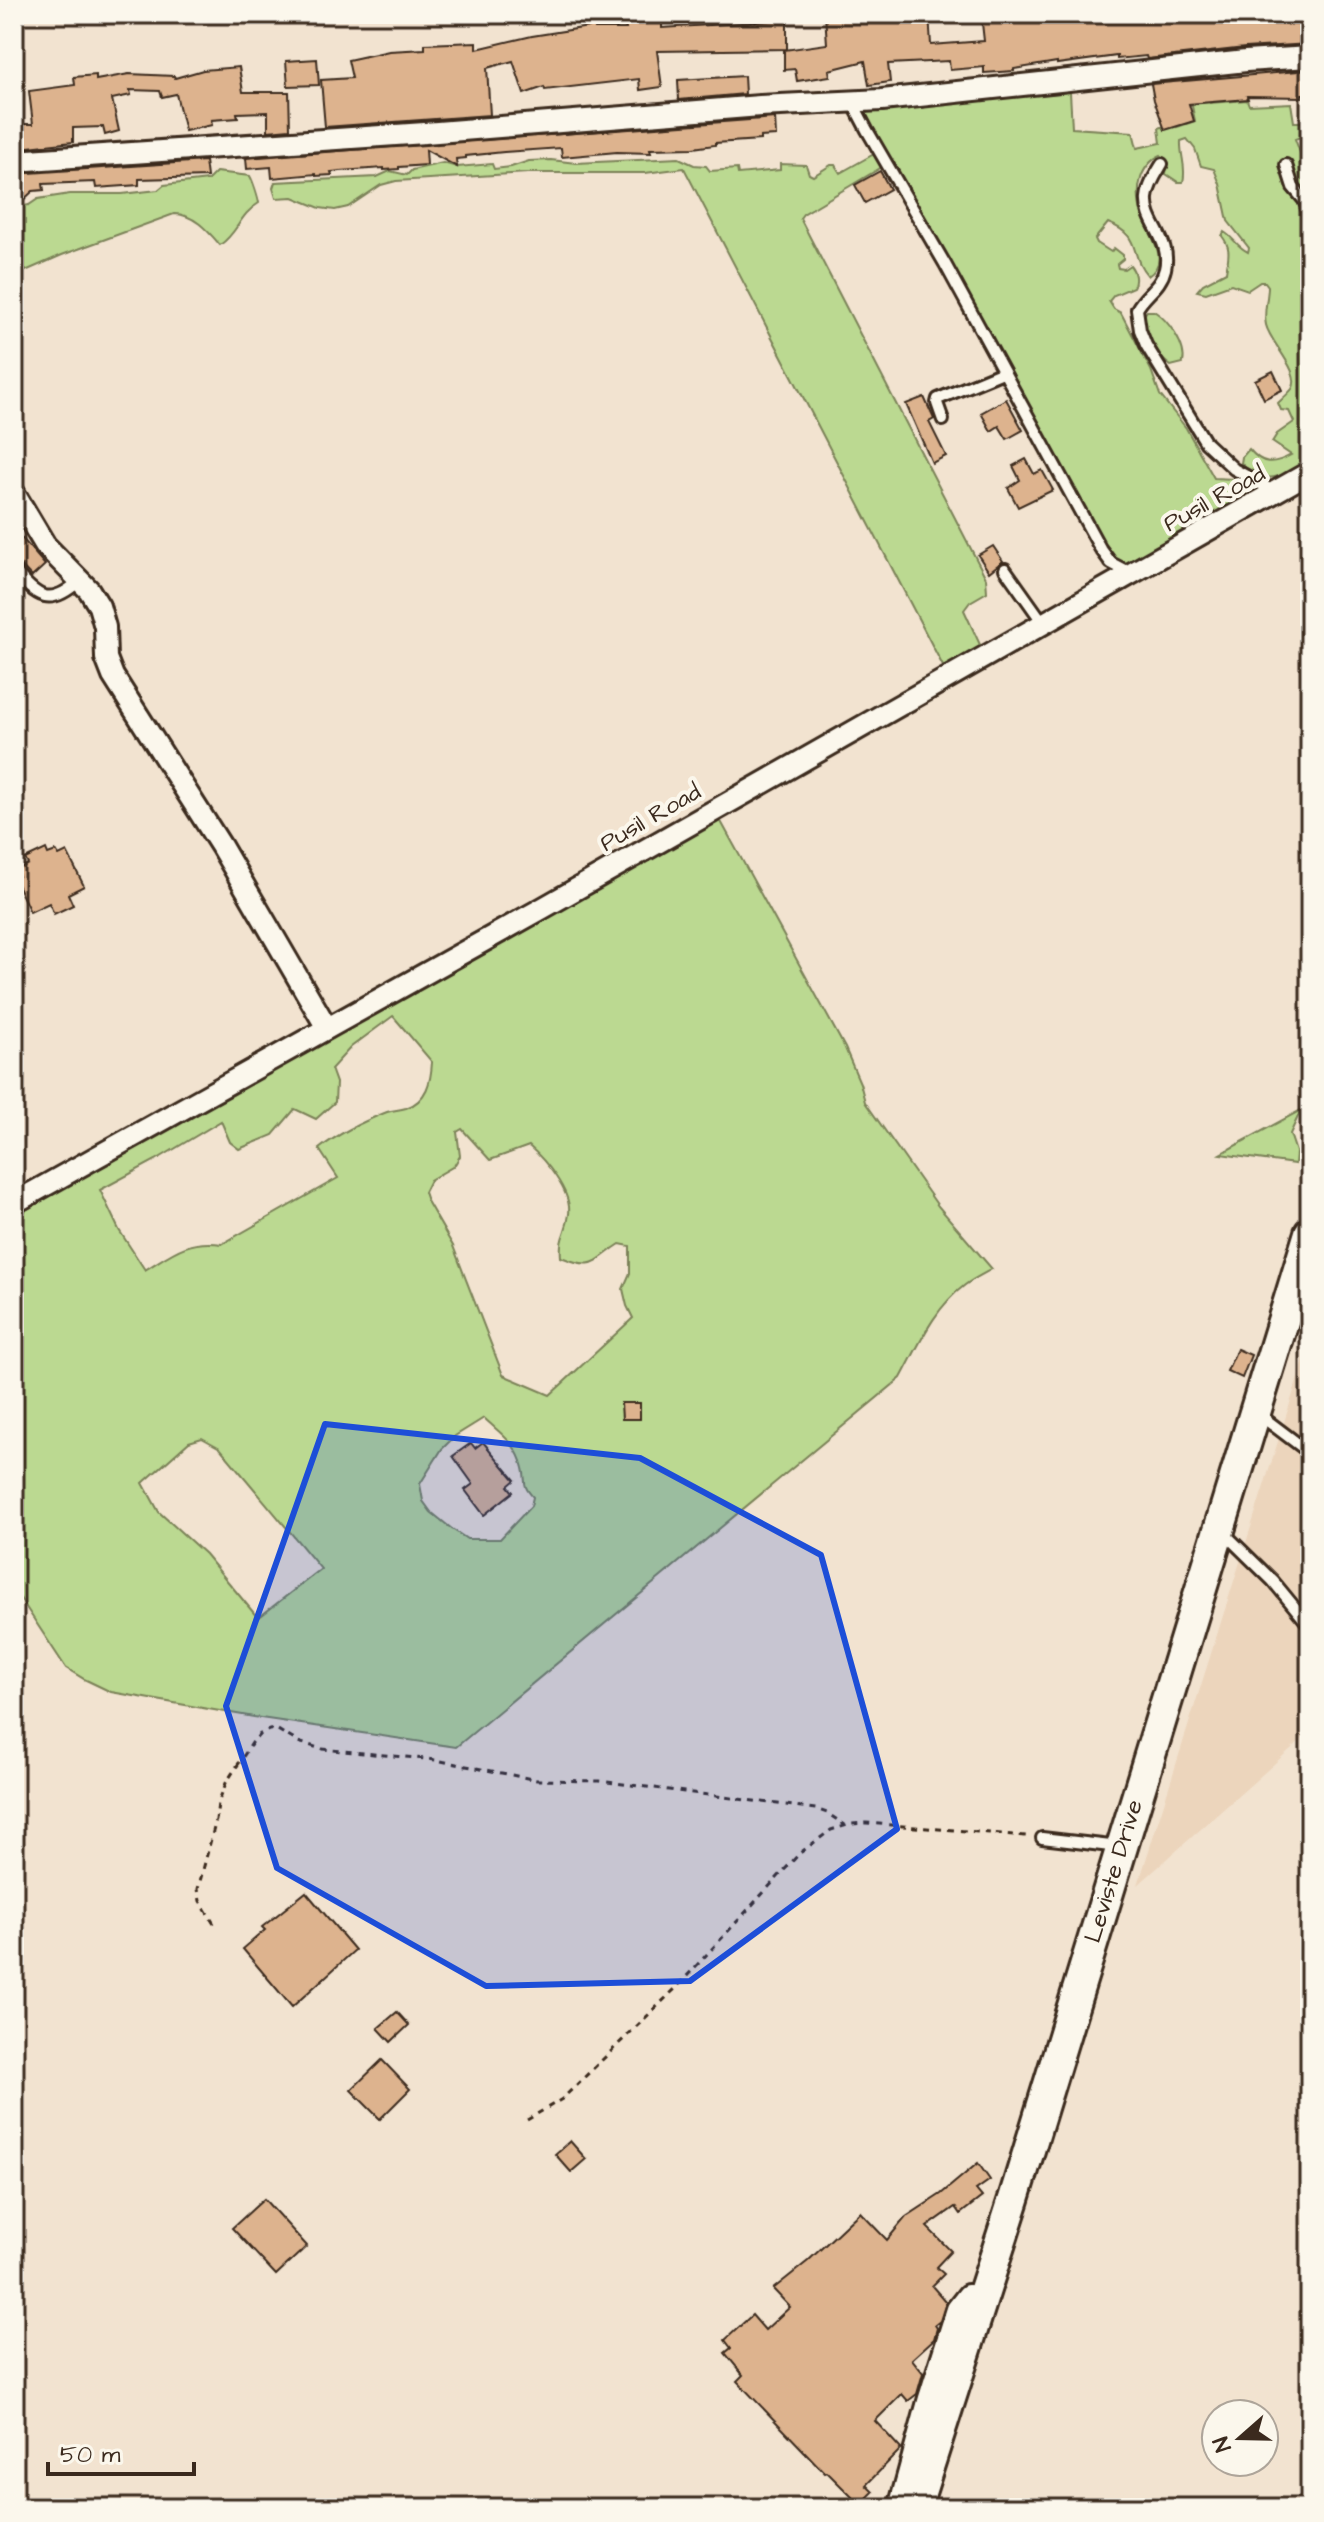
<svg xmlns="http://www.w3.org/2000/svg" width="1324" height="2522" viewBox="0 0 1324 2522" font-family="'Architects Daughter',sans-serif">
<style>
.built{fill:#ecd5bc}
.green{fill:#bbd991;stroke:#7b8258;stroke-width:2;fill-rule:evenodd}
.building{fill:#ddb38e;stroke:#3b2a1e;stroke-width:2}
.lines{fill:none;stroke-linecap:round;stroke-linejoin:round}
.service-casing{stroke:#3b2a1e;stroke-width:16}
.minor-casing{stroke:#3b2a1e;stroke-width:26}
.secondary-casing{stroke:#3b2a1e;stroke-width:36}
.path{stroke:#3b2a1e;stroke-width:3;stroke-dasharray:6 6;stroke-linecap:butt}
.service{stroke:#fbf7ec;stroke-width:10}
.minor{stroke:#fbf7ec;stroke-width:20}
.secondary{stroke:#fbf7ec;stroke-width:30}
.marked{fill:#1d4ed8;fill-opacity:0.2;stroke:#1d4ed8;stroke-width:6;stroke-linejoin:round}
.labels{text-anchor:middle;stroke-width:8;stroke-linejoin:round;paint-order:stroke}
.street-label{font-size:24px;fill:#3b2a1e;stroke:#fbf7ec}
</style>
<rect width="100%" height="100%" fill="#f2e3d0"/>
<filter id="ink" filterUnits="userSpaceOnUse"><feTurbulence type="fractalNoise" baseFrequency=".0125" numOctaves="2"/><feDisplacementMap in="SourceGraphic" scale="16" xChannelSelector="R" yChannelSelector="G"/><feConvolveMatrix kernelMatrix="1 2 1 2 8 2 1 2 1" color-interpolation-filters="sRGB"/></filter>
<g filter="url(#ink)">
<polygon class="built" points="1310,1340 1310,1732 1138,1885"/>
<g class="green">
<path d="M1070,92L1072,128L1133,132L1137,148L1161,143L1159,128L1175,123L1177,127L1195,121L1191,101L1209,97L1210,103L1247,100L1249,105L1291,103L1294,122H1310V149L1305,135L1295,139L1310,179V376L1308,377L1310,462C1286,475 1262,489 1241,463L1242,457L1249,449C1262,465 1273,465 1291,455L1272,442L1277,434L1294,422L1289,411L1281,410L1278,403C1282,399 1288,394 1292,389C1303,373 1270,343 1266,325C1263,312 1268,299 1268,286L1265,282H1260L1248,290L1231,284L1206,293L1197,291L1203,284L1226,272C1228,257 1232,249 1222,236L1224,232C1233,237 1237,247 1248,252L1249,248L1228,221L1220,184L1214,169L1201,166L1195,149L1187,139L1181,141C1180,156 1187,167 1183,182H1178L1166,174L1167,165L1161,155C1152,159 1144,168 1141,178C1137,191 1138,202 1142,215C1149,235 1172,260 1148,276C1128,254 1143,236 1108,223L1095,239L1097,243L1111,252L1114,248L1123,255V259L1117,264L1118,268L1124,269L1130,265C1135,271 1137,281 1133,287L1114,295L1109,301L1114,309L1121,313L1151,370L1160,395L1186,428L1214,478L1234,479L1254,490L1255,493L1138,562L1121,563L1114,561L1111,557L862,109Z"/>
<polygon points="874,154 882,167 803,214 800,218 986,578 987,592 970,602 964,610 982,649 945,670 684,168 645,173 528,173 396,181 381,185 348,207 335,210 320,208 293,197 276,198 273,188 275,182 377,177 390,171 407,175 412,170 443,163 457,167 492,164 494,169 511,167 529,161 551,160 576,163 679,158 694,165 706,166 710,171 737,169 738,174 780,170 780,164 806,165 809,174 813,176 831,165 835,165 840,173"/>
<path d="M216,172L250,176C253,181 258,197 259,203C239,215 238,233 220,245C208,231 194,214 174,214L62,255L14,276V208L29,205L38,199L70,194H122L158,190L164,185L208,180Z"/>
<path d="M1147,311H1154C1168,320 1187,346 1183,363L1171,366C1156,356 1144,333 1144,315Z"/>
<path d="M718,816L845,1048L860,1083L865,1102L938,1206L992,1269C983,1274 973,1279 965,1285C934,1308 919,1345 901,1378L456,1747L254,1717L111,1692L84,1679L66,1668L14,1589V1217L233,1088ZM393,1016L432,1062C431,1081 427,1101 406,1108C399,1110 393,1110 387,1112C364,1121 338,1134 319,1149L338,1178L222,1244C188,1239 172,1253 145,1270L119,1230L100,1190L156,1160L221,1121L230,1142L239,1149L273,1135L295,1109L316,1119L335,1102L336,1083L331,1069L351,1047ZM462,1129L490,1160L529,1146C545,1160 572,1192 569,1214C567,1233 559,1235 561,1257C596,1271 593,1261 620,1244L630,1246V1273L623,1289L627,1306L633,1318L550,1395L503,1375L453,1246L427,1201L424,1192L430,1180L454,1166L460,1156L457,1132ZM484,1418C501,1434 517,1443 523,1468C527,1483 521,1484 533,1497L531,1506L500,1539H467L452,1529L431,1512L423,1501L420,1484L442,1449L455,1436ZM202,1438L220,1448L321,1569L258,1618L205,1554L159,1512L143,1483L189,1442Z"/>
<polygon points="1301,1110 1290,1134 1296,1152 1295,1164 1220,1154"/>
</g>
<g class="building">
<polygon points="825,14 929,14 931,45 984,41 981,14 1235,14 1235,19 1290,18 1289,14 1310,14 1310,44 1245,48 1147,59 1146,56 1117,59 1117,56 1057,64 1057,62 1014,69 1014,71 984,73 984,67 950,70 949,61 888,64 890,82 869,85 865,61 829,70 830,76 797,81 795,69 784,70 784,50 827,44"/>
<polygon points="787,20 787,49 657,51 662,87 640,90 639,79 545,90 544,87 524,94 513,61 487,68 490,115 325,127 321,80 352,78 348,60 389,51 425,49 425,44 477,42 477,49 532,36 595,26 595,29 626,29 625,25 662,22 662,28"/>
<polygon points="317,59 319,85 288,86 286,61"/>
<polygon points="239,67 243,92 289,92 290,129 268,131 268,112 237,113 238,118 211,120 212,125 185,131 176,94 162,97 160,91 130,90 131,95 112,99 119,131 105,135 103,127 73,128 73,142 19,148 18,124 33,124 29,91 75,85 74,77 96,75 96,80 129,74 174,76 175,78 203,70"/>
<polygon points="1310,70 1310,94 1302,94 1302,97 1247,96 1248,99 1189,104 1194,121 1165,130 1154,100 1151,84"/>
<polygon points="744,76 745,94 679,100 678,80"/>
<polygon points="775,118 776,136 760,137 760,140 715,143 715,145 693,148 650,149 651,153 617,152 562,157 561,148 504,152 466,156 466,158 456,159 457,167 426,150 427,165 399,167 399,169 384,170 384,168 340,171 331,172 332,175 316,176 316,174 272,178 271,167 247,169 246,158"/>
<polygon points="205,161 207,177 139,179 139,185 96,188 95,182 43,184 44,190 33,191 19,204 19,193 14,194 14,174"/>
<polygon points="880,171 890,189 865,203 855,185"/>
<polygon points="1273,371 1282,390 1264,399 1255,380"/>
<polygon points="924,397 934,419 929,422 946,456 932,463 906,404"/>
<polygon points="1006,399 1023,430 1007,439 999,426 991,431 981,413"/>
<polygon points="1026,459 1034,474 1042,470 1053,490 1018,507 1008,488 1020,480 1013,466"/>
<polygon points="14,529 45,565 32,577 14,558"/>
<polygon points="993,546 1003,561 989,572 978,555"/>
<polygon points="46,849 48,854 56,851 59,856 67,852 84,886 68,894 73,905 54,914 49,903 30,912 14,878 19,876 16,870 28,864 25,859"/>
<polygon points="1237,1349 1251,1355 1242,1378 1227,1371"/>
<polygon points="621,1403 640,1403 640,1419 622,1419"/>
<polygon points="483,1442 515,1480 508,1486 513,1492 484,1515 465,1490 473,1484 453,1456 471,1443 475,1448"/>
<polygon points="306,1892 355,1950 292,2007 243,1949 265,1930 262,1927"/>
<polygon points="397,2012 409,2025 391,2042 378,2028"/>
<polygon points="382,2060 410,2089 380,2119 351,2090"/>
<polygon points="570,2141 586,2159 571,2172 555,2154"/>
<polygon points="978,2163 990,2180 976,2190 982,2197 960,2214 955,2207 927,2227 951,2251 936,2267 944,2274 932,2286 946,2302 940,2321 935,2325 937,2328 934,2339 912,2359 923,2373 917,2394 908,2401 902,2394 875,2421 901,2449 866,2485 873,2492 860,2505 827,2472 825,2473 737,2381 743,2375 725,2353 731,2348 725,2340 752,2315 765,2330 790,2307 773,2289 808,2261 860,2212 887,2240 906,2217 941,2194"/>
<polygon points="264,2199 307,2246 276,2275 232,2228"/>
</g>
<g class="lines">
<g class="service-casing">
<g id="service">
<polyline points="856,101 857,111 867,130 945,264 1100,548 1111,563 1130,573"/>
<path d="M1162,164C1156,174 1148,186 1147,198C1145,224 1172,239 1165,269C1161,287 1145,294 1137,309L1140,330L1146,345L1206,443L1234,469L1275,492"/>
<polyline points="1286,165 1293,187 1304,200 1310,216"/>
<polyline points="943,420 937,403 938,399 1003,372"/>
<polyline points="1005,569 1044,624"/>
<path d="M14,570C37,598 50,608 80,580"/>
<polyline points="1257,1413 1310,1453"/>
<polyline points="1224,1533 1273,1581 1310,1626"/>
<polyline points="1042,1838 1119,1847"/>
</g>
</g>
<g class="minor-casing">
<g id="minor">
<polyline points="14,161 425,133 760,106 882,100 1246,61 1310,57"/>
<polyline points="14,493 45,545 89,590 99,606 105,627 106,658 113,676 221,846 327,1028"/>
<polyline points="14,1203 543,908 1310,472"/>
<polyline points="899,2508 929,2398 957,2309 968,2295 983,2296"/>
</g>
</g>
<g class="secondary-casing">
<polyline id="secondary" points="915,2508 1014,2199 1310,1233"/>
</g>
<g class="path">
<polyline points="214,1924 200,1901 198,1889 216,1820 218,1803 226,1783 252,1743 260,1734 269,1730 276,1729 298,1742 322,1749 436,1760 537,1780 600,1781 816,1809 827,1813 845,1825"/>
<polyline points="527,2120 562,2099 675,1989 800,1853 831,1830 851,1824 866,1823 1027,1836"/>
</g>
<use href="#service" class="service"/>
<use href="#minor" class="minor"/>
<use href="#secondary" class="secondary"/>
</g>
</g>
<path class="marked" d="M325,1424L640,1458L821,1555L897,1829L690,1981L486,1986L277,1868L226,1706Z"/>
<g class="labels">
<g class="street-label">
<text transform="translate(1214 498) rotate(-29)" y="8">Pusil Road</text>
<text transform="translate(650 817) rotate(-30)" y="8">Pusil Road</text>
<text transform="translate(1113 1871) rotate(-73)" y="8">Leviste Drive</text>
</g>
</g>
<rect width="1324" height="2522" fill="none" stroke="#fbf7ec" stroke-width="48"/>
<rect x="24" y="24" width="1276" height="2474" fill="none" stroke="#3b2a1e" stroke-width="3" filter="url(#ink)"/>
<g transform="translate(1240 2438) rotate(250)"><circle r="38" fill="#fbf7ec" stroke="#aea59a" stroke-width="2"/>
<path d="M0-6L14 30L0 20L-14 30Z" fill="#3b2a1e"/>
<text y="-12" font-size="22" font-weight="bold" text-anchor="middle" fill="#3b2a1e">N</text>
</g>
<path d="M48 2462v12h146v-12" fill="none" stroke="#3b2a1e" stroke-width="4"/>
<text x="60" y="2462" font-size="24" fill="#3b2a1e" stroke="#fbf7ec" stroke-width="6" paint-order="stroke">50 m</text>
</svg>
